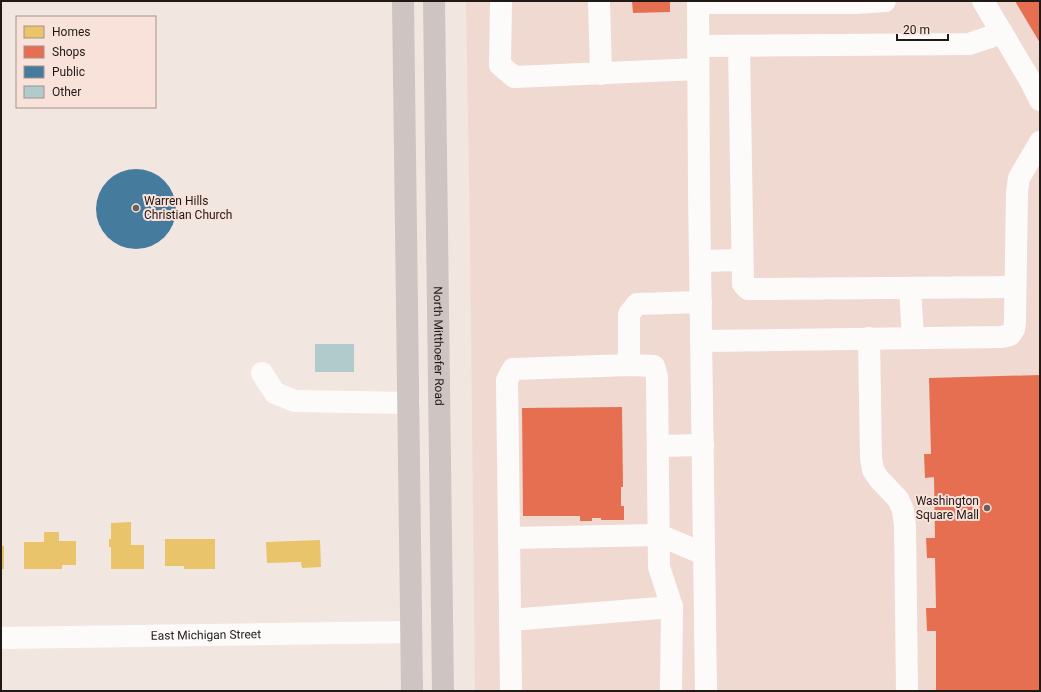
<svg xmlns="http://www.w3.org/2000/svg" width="1041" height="692" viewBox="0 0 1041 692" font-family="Roboto,sans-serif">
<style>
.built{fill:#efd9d1}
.homes{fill:#e9c46a}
.shops{fill:#e76f51}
.public{fill:#457b9d}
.building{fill:#b1cacc}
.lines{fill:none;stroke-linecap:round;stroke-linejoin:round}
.minor{stroke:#fdfbfa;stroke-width:22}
.major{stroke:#cec5c2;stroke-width:22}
.poi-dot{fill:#6a615d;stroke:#f9e2da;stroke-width:1.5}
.labels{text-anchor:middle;stroke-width:4;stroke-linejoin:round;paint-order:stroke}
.poi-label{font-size:12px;fill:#201916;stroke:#f9e2da;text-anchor:start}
.street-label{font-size:12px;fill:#201916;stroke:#f9e2da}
</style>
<rect width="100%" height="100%" fill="#f2e6e1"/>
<polygon class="built" points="466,1 1040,1 1040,691 475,691 470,237"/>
<g class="homes">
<polygon points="131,522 131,545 144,545 144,569 111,569 111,547 109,547 109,539 111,539 111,523"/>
<polygon points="44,532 59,532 59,541 76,541 76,565 62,565 62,569 24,569 24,542 44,542"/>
<polygon points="165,539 215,539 215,569 184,569 184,566 165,566"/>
<polygon points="320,540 321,567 302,568 301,562 267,563 266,542"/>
<rect x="1" y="546" width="3" height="23"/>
</g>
<g class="shops">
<polygon points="632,1 670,1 670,12 633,13"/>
<polygon points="1015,1 1040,1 1040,43"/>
<polygon points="1040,375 1040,691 936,691 936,631 927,631 926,608 936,608 935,558 927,558 926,538 935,538 934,477 925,478 924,454 931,454 929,378"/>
<polygon points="622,407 623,487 621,487 621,506 624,506 624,520 601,520 601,518 592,518 592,521 580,521 580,516 523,516 522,408"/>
</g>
<circle class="public" cx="136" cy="209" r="40"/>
<rect class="building" x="315" y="344" width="39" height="28"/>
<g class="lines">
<g class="minor">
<polyline points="501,1 500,65 514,77 698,69"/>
<polyline points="599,1 601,74"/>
<polyline points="698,1 699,190 706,691"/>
<polyline points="983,1 1030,80 1040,100"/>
<polyline points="698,3 856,3 885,1"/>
<polyline points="698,46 969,44 1002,33"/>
<polyline points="739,46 743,284 748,289 1015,287"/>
<polyline points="700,261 742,260"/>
<polyline points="910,288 913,338"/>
<polyline points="869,338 871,458 873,470 879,479 898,499 903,510 905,526 907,691"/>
<polyline points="701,341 1001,337 1010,335 1014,329 1015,322 1017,192 1019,178 1040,142"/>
<polyline points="629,365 629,314 637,304 701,302"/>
<polyline points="262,373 275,393 295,401 409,403"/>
<polyline points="658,446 703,445"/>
<polyline points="509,538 659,535 704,554"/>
<polyline points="510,620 672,607"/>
<path id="s1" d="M1,638L411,632"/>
<polyline points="511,691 507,380 513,369 629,365 654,366 657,377 659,567 672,607 671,691"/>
</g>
<g class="major">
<polyline points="403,1 412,691"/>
<path id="s2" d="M434,1L443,691"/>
</g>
</g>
<g class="poi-dot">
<circle cx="136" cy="208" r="4"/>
<circle cx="987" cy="508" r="4"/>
</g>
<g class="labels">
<g class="poi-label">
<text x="144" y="205">Warren Hills<tspan x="144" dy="14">Christian Church</tspan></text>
<text x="979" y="505" text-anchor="end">Washington<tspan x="979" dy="14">Square Mall</tspan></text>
</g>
<g class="street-label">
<text dy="4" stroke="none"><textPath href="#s2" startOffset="345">North Mitthoefer Road</textPath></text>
<text dy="4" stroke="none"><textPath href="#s1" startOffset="205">East Michigan Street</textPath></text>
</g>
</g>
<rect width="1041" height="692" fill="none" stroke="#201916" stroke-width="4"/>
<rect x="16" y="16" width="140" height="92" fill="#f9e2da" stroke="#a2928c"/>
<rect x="24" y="26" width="20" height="12" fill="#e9c46a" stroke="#a2928c"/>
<text x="52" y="36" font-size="12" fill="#201916">Homes</text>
<rect x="24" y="46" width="20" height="12" fill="#e76f51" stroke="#a2928c"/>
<text x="52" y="56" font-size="12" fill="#201916">Shops</text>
<rect x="24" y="66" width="20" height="12" fill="#457b9d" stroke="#a2928c"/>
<text x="52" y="76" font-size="12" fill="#201916">Public</text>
<rect x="24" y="86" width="20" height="12" fill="#b1cacc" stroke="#a2928c"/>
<text x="52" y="96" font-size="12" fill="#201916">Other</text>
<path d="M897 34v6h51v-6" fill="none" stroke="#201916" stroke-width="2"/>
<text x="903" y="34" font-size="12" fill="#201916" stroke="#f9e2da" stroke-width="3" paint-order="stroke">20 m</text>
</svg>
